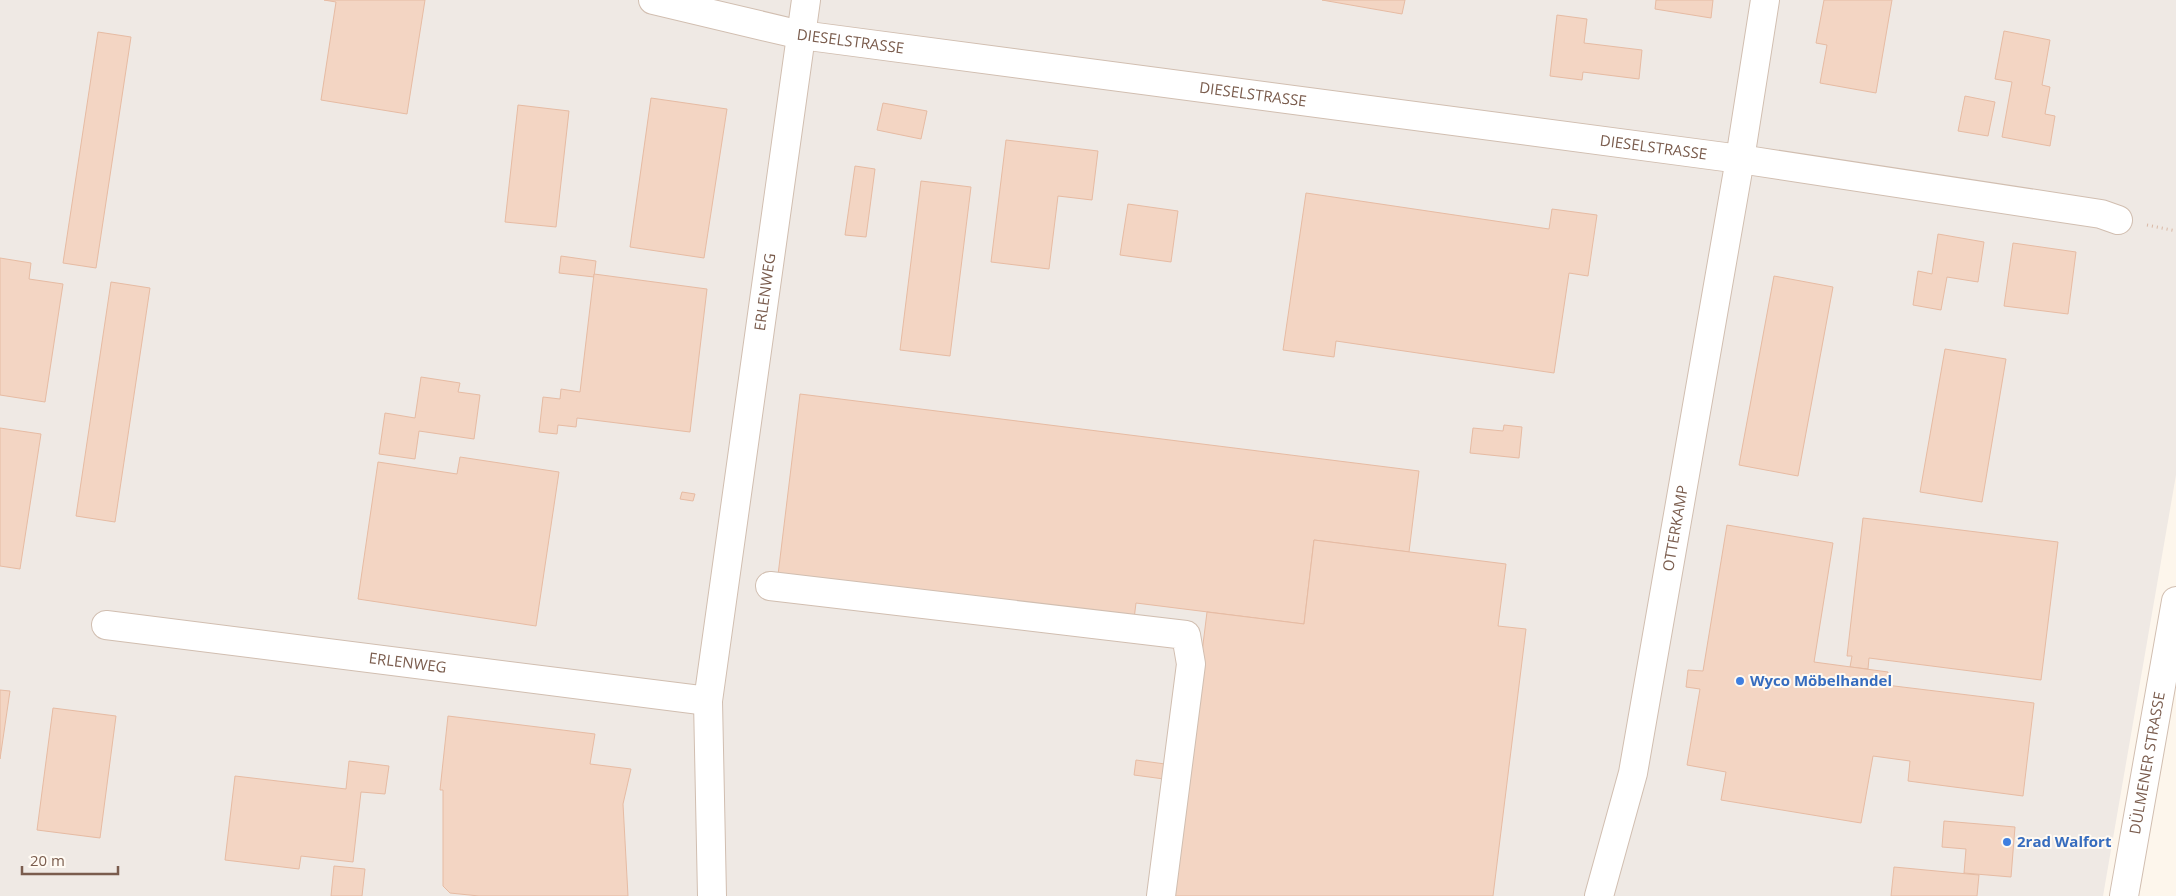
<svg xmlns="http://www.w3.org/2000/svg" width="2176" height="896" viewBox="0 0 2176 896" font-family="'Open Sans',sans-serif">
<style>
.industrial{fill:#efe9e4}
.building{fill:#f3d5c3;stroke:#e6bba3}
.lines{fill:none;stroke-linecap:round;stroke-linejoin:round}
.minor-casing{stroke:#d1beb0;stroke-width:30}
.path{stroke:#d9b8a5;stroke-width:3;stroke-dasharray:1 4;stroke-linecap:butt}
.minor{stroke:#fff;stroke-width:28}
.shop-dot{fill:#3f7fe0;stroke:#fffaf3;stroke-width:2}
.labels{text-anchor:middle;stroke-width:4;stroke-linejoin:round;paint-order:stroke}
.street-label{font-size:15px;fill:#7a5c4d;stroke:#fffaf3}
.shop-label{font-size:15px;font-weight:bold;fill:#366cbe;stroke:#fffaf3;text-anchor:start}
</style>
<rect width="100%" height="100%" fill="#fdf6ec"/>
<polygon class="industrial" points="0,0 2176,0 2176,475 2103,896 0,896"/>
<g class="building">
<polygon points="324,0 425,0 407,114 321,100 336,2"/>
<polygon points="1322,0 1405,0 1402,14"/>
<polygon points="1656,0 1713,0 1711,18 1655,9"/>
<polygon points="1824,0 1892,0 1876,93 1820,83 1827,45 1816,43"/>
<polygon points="1557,15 1587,19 1584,43 1642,50 1639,79 1583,72 1582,80 1550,76"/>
<polygon points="2004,31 2050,40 2042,85 2050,87 2045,114 2055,116 2050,146 2002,137 2012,82 1995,79"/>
<polygon points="98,32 131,37 96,268 63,263"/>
<polygon points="1965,96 1995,102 1988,136 1958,131"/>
<polygon points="651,98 727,109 704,258 630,247"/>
<polygon points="883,103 927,111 921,139 877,130"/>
<polygon points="518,105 569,111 556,227 505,222"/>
<polygon points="1006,140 1098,151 1092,200 1058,196 1049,269 991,262"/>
<polygon points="855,166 875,169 866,237 845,235"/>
<polygon points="921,181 971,187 950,356 900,350"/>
<polygon points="1306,193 1549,229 1552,209 1597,215 1588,276 1569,273 1554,373 1336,341 1334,357 1283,350"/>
<polygon points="1128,204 1178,211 1171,262 1120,255"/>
<polygon points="1938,234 1984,242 1978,282 1947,277 1941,310 1913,305 1918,271 1932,274"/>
<polygon points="2013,243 2076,252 2068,314 2004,306"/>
<polygon points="561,256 596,261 594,277 559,273"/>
<polygon points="0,258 31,263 29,279 63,284 45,402 0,395"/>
<polygon points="594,274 707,289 690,432 577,418 576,427 558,425 557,434 539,432 543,397 560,399 561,389 580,392"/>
<polygon points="1774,276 1833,287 1798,476 1739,465"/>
<polygon points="111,282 150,288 115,522 76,516"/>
<polygon points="1945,349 2006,359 1982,502 1920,492"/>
<polygon points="421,377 460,383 458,392 480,395 474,439 419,431 415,459 379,454 385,413 415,418"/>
<polygon points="800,394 1419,471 1409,552 1314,540 1304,624 1136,603 1134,619 778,575"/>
<polygon points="1504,425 1522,427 1519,458 1470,453 1473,428 1503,431"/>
<polygon points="0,428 41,434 20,569 0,566"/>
<polygon points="460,457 559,472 536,626 358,599 378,462 457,474"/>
<polygon points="682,492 695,494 693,501 680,499"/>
<polygon points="1863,518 2058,542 2041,680 1869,658 1868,669 1850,667 1852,656 1847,656"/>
<polygon points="1727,525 1833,543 1814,662 1888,672 1886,685 2034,703 2023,796 1908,781 1910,761 1873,756 1861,823 1721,800 1726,772 1687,765 1700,689 1686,687 1688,670 1703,671"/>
<polygon points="1314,540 1506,564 1498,626 1526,629 1493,896 1172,896 1207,612 1304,624"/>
<polygon points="0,690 10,691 0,759"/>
<polygon points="53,708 116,716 100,838 37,830"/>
<polygon points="448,716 595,734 590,764 631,769 623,804 628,896 479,896 450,893 443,886 443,790 440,790"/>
<polygon points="1136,760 1165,764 1164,779 1134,775"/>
<polygon points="349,761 389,766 385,794 361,792 353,862 301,856 299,869 225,860 235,776 346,789"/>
<polygon points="1944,821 2015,827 2011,877 1964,873 1966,849 1942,847"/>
<polygon points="334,866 365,869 362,896 331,896"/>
<polygon points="1894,867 1979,875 1977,896 1891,896"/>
</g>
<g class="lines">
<g class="minor-casing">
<g id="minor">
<path id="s1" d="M653,0L801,35L1740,159L2101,214L2118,220"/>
<polyline points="770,586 1186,635 1191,664 1161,896"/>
<path id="s2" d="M106,625L708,701"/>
<path id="s3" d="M712,896L708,701L806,0"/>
<path id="s4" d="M1599,896L1633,773L1740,159L1765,0"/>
<path id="s5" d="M2124,896L2176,601"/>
</g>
</g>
<polyline class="path" points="2147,225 2176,231"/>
<use href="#minor" class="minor"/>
</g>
<g class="shop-dot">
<circle cx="1740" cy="681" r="5"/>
<circle cx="2007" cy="842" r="5"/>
</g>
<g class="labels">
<g class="street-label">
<text dy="5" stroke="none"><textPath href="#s1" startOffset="202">DIESELSTRASSE</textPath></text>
<text dy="5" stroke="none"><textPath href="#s1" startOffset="608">DIESELSTRASSE</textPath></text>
<text dy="5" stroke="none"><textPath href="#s1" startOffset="1012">DIESELSTRASSE</textPath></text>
<text dy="5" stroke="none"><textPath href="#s3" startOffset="608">ERLENWEG</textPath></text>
<text dy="5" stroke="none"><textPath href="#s4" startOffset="376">OTTERKAMP</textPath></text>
<text dy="5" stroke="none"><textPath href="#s2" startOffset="304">ERLENWEG</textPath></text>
<text dy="5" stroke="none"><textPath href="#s5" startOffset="135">DÜLMENER STRASSE</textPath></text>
</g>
<g class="shop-label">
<text x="1750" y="686">Wyco Möbelhandel</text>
<text x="2017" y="847">2rad Walfort</text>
</g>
</g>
<path d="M22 866v8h96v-8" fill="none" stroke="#7a5c4d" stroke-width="2.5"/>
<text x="30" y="866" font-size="15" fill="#7a5c4d" stroke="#fffaf3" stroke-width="4" paint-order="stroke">20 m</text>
</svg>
